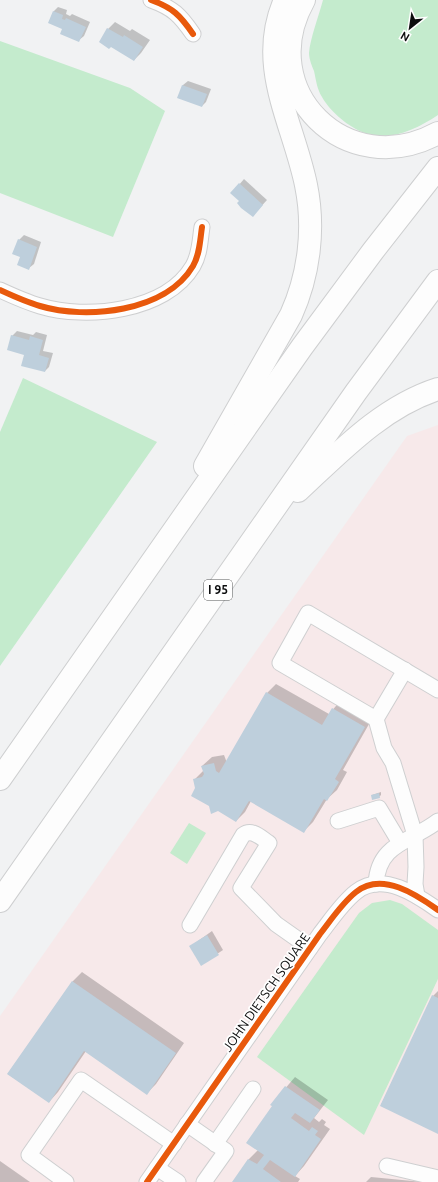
<svg xmlns="http://www.w3.org/2000/svg" width="438" height="1182" viewBox="0 0 438 1182" font-family="Ubuntu,sans-serif">
<style>
.industrial{fill:#f7e9ea}
.green{fill:#c4ebcd}
.shadow{fill:#0003}
.building{fill:#becfdc}
.lines{fill:none;stroke-linecap:round;stroke-linejoin:round}
.minor-casing{stroke:#cecfd0;stroke-width:17}
.highway-casing{stroke:#cecfd0;stroke-width:24}
.minor{stroke:#fdfdfd;stroke-width:15}
.highway{stroke:#fdfdfd;stroke-width:22}
.cycleway-casing{stroke:#fff;stroke-width:8}
.cycleway{stroke:#e8590c;stroke-width:6}
.labels{text-anchor:middle;stroke-width:3.5;stroke-linejoin:round;paint-order:stroke}
.shield{fill:#fff;stroke:#555656;stroke-width:1}
.shield-label{font-size:12px;font-weight:bold;fill:#0c0d0e}
.street-label{font-size:13px;fill:#0c0d0e;stroke:#fff}
</style>
<rect width="100%" height="100%" fill="#f1f2f3"/>
<polygon class="industrial" points="438,425 438,1182 0,1182 0,1016 407,436"/>
<g class="green">
<path d="M323,0H438V115C420,127 400,137 378,136C358,135 332,115 322,97C317,89 316,80 314,71C312,66 309,59 309,53C310,39 319,15 323,0Z"/>
<polygon points="0,41 130,88 165,111 113,237 0,193"/>
<polygon points="23,378 157,442 0,666 0,432"/>
<polygon points="189,823 206,833 187,864 170,853"/>
<polygon points="390,900 402,904 438,930 438,979 364,1135 257,1057 359,913 372,903"/>
</g>
<g class="shadow">
<polygon points="58,7 67,10 66,14 70,16 72,14 90,22 84,36 79,40 64,29 49,22 54,11"/>
<polygon points="115,22 130,31 132,29 150,40 141,53 134,60 111,46 100,42 108,29"/>
<polygon points="188,81 211,89 206,102 202,106 179,98 183,85"/>
<polygon points="244,179 267,200 257,211 232,193"/>
<polygon points="24,235 41,242 34,264 29,268 22,257 19,240"/>
<polygon points="17,331 33,335 36,332 47,335 43,351 53,353 49,367 45,371 26,354 12,336"/>
<polygon points="276,684 329,714 342,699 373,717 343,770 347,772 337,790 327,799 313,822 304,831 251,801 245,812 236,821 210,805 197,788 195,779 204,770 202,766 212,757 224,755 227,763 267,693"/>
<polygon points="381,792 381,795 379,797 372,795"/>
<polygon points="212,931 223,950 202,964 191,946"/>
<polygon points="82,972 184,1043 156,1084 147,1093 86,1051 58,1092 49,1102 8,1074 73,981"/>
<polygon points="438,991 438,1133 381,1105 433,996"/>
<polygon points="295,1077 328,1100 314,1118 319,1122 322,1119 326,1122 324,1125 330,1129 304,1166 295,1176 300,1179 298,1182 233,1182 249,1159 258,1150 273,1106 271,1105"/>
<polygon points="0,1161 30,1182 0,1182"/>
<polygon points="371,1177 423,1182 366,1182"/>
</g>
<g class="building">
<polygon points="53,11 63,15 62,19 65,20 66,18 86,27 79,42 60,34 62,29 48,23"/>
<polygon points="107,28 123,37 124,35 143,47 134,61 111,47 109,49 99,42"/>
<polygon points="182,85 207,94 202,107 177,98"/>
<polygon points="239,183 263,205 253,217 241,208 237,203 239,201 230,193"/>
<polygon points="18,239 37,247 29,270 17,265 20,257 12,254"/>
<polygon points="11,335 29,340 30,336 43,340 39,355 49,358 45,372 21,366 24,355 7,350"/>
<polygon points="266,692 322,725 332,708 365,727 335,779 339,782 327,801 324,799 304,833 249,801 236,822 218,811 211,814 209,806 191,796 195,788 193,779 202,777 204,774 201,766 214,763 216,771 219,773"/>
<polygon points="379,793 380,798 372,800 371,795"/>
<polygon points="207,935 219,955 201,966 189,946"/>
<polygon points="72,981 176,1053 147,1095 84,1051 49,1103 7,1074"/>
<polygon points="432,995 438,998 438,1134 380,1106"/>
<polygon points="285,1086 320,1110 310,1123 295,1113 291,1118 309,1131 312,1127 318,1131 315,1135 321,1139 295,1177 270,1160 263,1169 281,1182 232,1182 248,1159 257,1164 264,1155 246,1143 272,1106 270,1105"/>
</g>
<g class="lines">
<g class="minor-casing">
<g id="minor">
<path d="M151,0C173,8 180,15 193,34"/>
<path d="M0,290C13,296 26,302 40,306C86,320 166,312 193,266C200,254 200,240 202,227"/>
<polyline points="376,719 405,670"/>
<polyline points="338,821 379,808 400,843"/>
<path d="M376,884C378,843 411,842 438,821"/>
<polyline points="417,896 415,884 416,867 415,835 393,763 384,748 376,719 280,663 308,613 438,690"/>
<path d="M190,925L243,835C252,828 261,838 269,843L241,888L276,924L310,948"/>
<polyline points="187,1124 226,1151 204,1182"/>
<polyline points="215,1144 253,1089"/>
<polyline points="387,1166 438,1178"/>
<polyline points="157,1168 178,1182"/>
<polyline points="66,1182 29,1155 81,1080 174,1144"/>
<path d="M147,1182L320,934C331,920 342,903 356,892C382,871 417,895 438,910"/>
</g>
</g>
<g class="highway-casing">
<g id="highway">
<path d="M304,0C253,91 347,183 438,133"/>
<path d="M205,466L291,315C309,275 315,229 306,185C293,122 256,65 285,0"/>
<path d="M298,491C340,452 382,407 438,389"/>
<polyline points="0,779 302,347 373,251 438,168"/>
<polyline points="0,901 356,392 438,281"/>
</g>
</g>
<use href="#minor" class="minor"/>
<use href="#highway" class="highway"/>
<g class="cycleway-casing">
<g id="cycleway">
<path d="M151,0C173,8 180,15 193,34"/>
<path d="M0,290C13,296 26,302 40,306C86,320 166,312 193,266C200,254 200,240 202,227"/>
<path d="M147,1182L320,934C331,920 342,903 356,892C382,871 417,895 438,910"/>
</g>
</g>
<use href="#cycleway" class="cycleway"/>
</g>
<g class="labels">
<rect class="shield" x="204" y="580" width="28" height="20" rx="3"/>
<g class="shield-label">
<text x="218" y="594">I 95</text>
</g>
<g class="street-label">
<text transform="translate(266 992) rotate(-55)" y="5">JOHN DIETSCH SQUARE</text>
</g>
</g>
<g transform="translate(410 28) rotate(210)" stroke="#ffffff" stroke-width="3" paint-order="stroke">
<path d="M0-3L7 15L0 10L-7 15Z" fill="#0c0d0e"/>
<text y="-6" font-size="11" font-weight="bold" text-anchor="middle" fill="#0c0d0e">N</text>
</g>
</svg>
